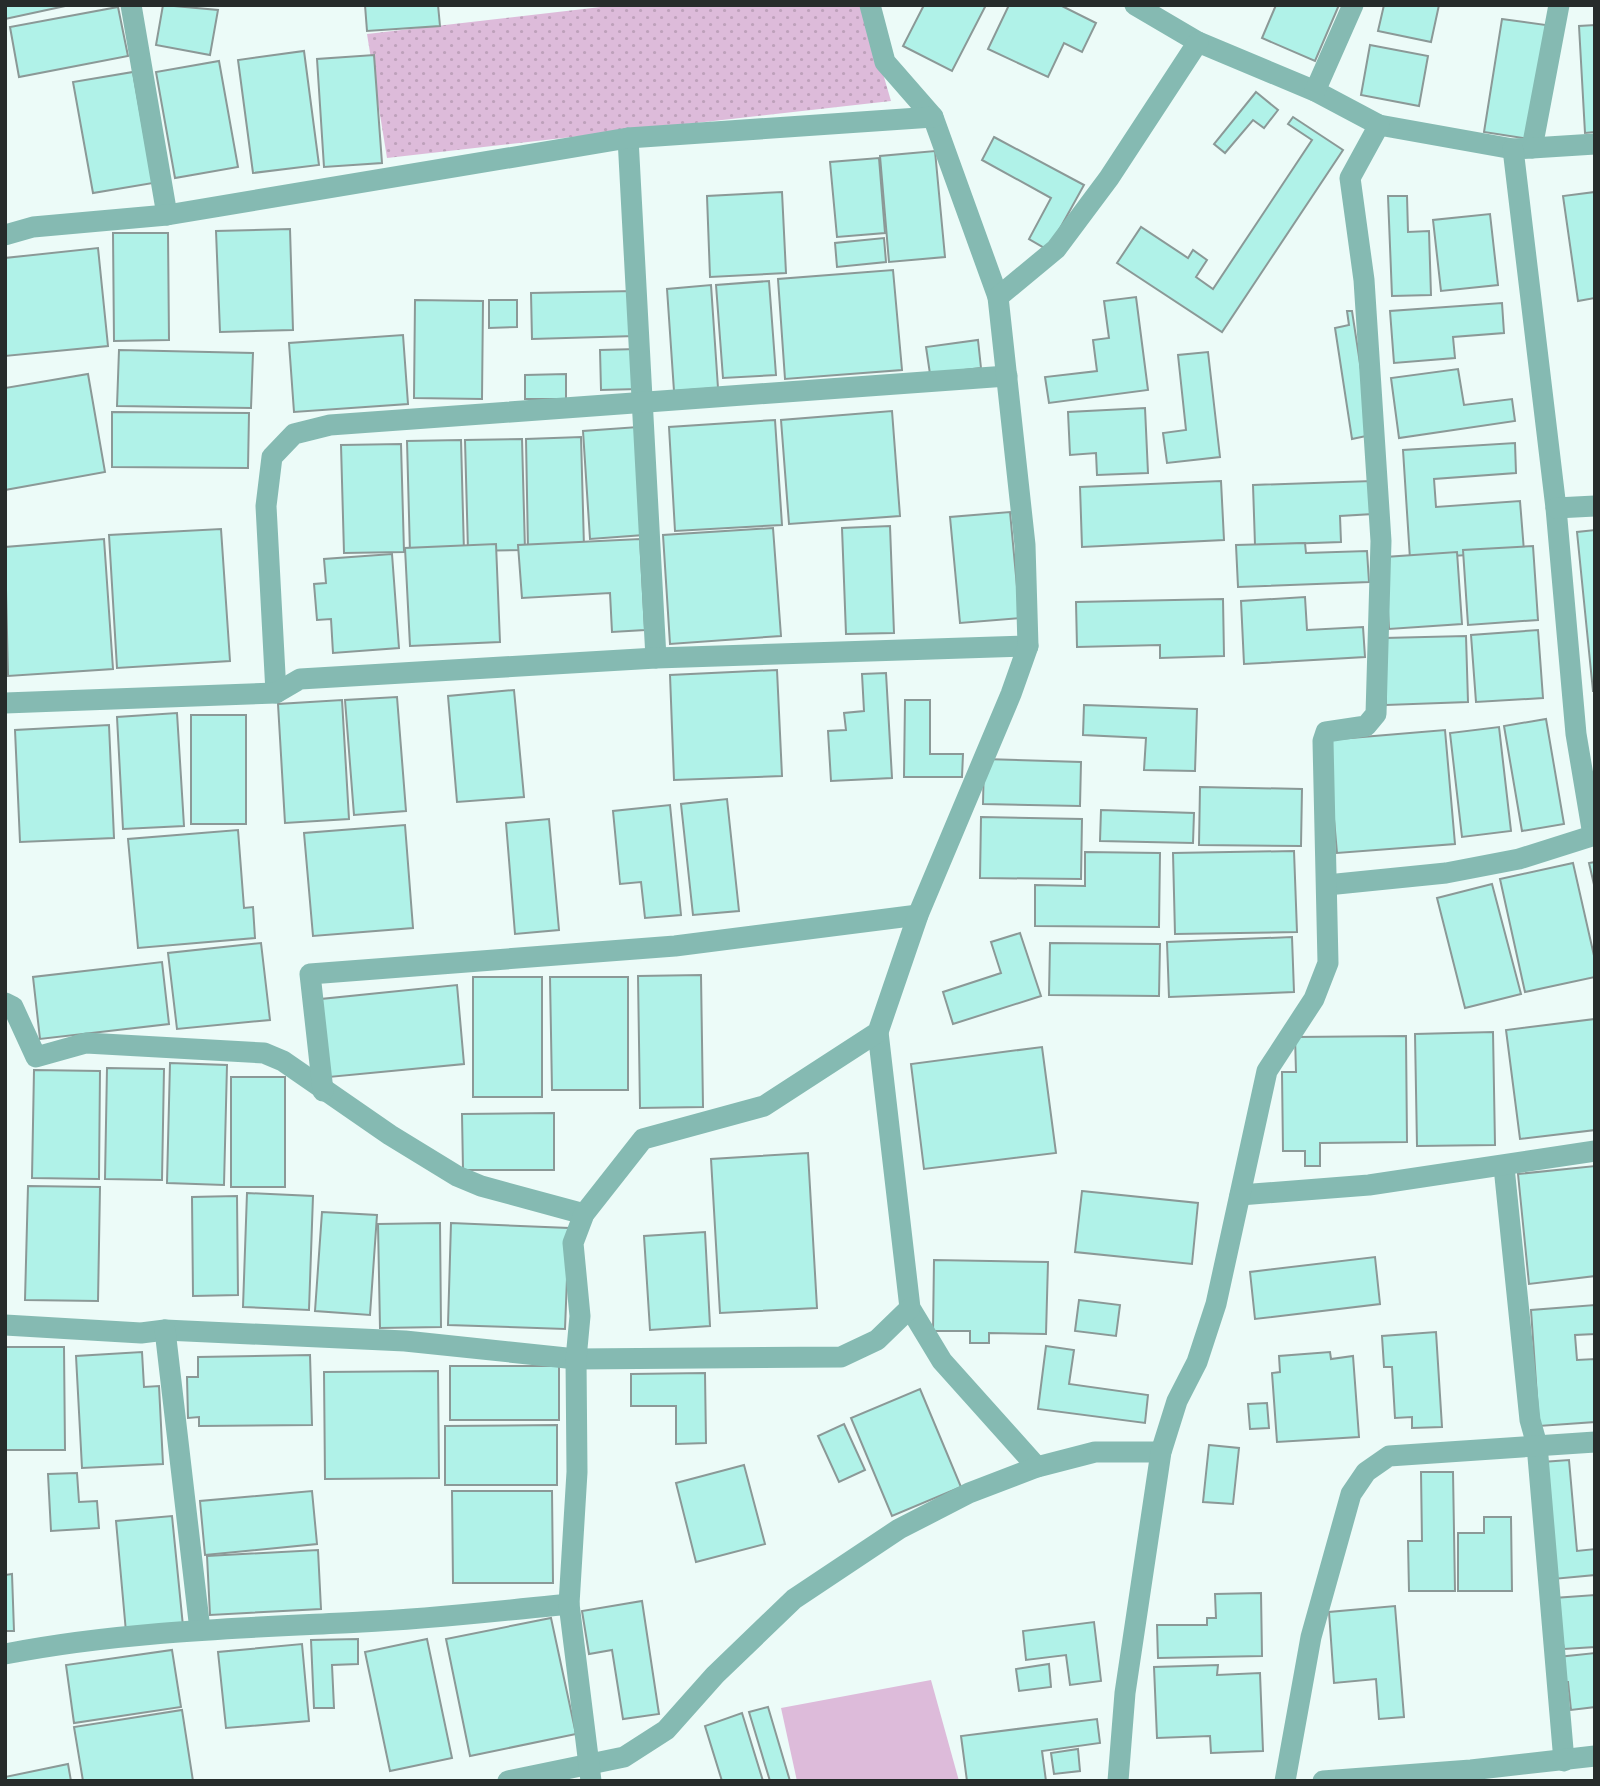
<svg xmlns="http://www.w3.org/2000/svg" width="1600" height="1786" viewBox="0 0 1600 1786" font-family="Signika,sans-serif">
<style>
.grass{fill:url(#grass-dots)}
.park{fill:#ddbbda}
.building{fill:#b0f2e8;stroke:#8b9997;stroke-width:2}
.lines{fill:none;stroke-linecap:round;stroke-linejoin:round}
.street{stroke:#85bab2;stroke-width:21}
</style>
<defs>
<pattern id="grass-dots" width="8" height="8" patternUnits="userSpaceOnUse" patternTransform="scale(1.75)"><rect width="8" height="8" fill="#ddbbda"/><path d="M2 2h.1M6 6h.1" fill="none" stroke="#bea1bb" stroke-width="1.8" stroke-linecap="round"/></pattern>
</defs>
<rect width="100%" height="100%" fill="#ecfbf8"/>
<polygon class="grass" points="618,5 863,5 891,101 387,158 367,34"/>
<polygon class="park" points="931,1680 959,1781 797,1781 781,1708"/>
<g class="building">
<polygon points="5,5 70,5 5,19"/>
<polygon points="163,5 218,10 210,55 156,45"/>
<polygon points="365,5 438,5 440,26 367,31"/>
<polygon points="924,5 986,5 952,71 903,46"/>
<polygon points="1009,5 1060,5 1096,23 1082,52 1064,43 1048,77 988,49"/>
<polygon points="1276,5 1339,5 1315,61 1262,38"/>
<polygon points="1384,5 1439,5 1431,42 1378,31"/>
<polygon points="118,7 128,56 19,77 10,27"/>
<polygon points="1502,19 1546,25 1529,139 1484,132"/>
<polygon points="1595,25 1595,132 1585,133 1579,26"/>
<polygon points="1370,45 1428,56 1419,106 1361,95"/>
<polygon points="304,51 319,165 253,173 238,60"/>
<polygon points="374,55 382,163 324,167 317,59"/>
<polygon points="219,61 238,167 175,178 156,72"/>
<polygon points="133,72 153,183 93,193 73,82"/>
<polygon points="1256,92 1278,110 1264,128 1253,120 1225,153 1214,144"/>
<polygon points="1293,117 1343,150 1222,332 1117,263 1141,227 1188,258 1193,250 1207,260 1196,277 1213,289 1312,140 1288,124"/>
<polygon points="994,137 1084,185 1048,250 1029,239 1051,198 982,160"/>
<polygon points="935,151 945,257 889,262 880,156"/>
<polygon points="879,158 885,233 837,237 830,162"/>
<polygon points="782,192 786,273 710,277 707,196"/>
<polygon points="1595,192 1595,298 1578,301 1563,196"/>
<polygon points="1388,196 1407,196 1408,232 1429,231 1431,295 1392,296"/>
<polygon points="1490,214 1498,285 1441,291 1433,220"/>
<polygon points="290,229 293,330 220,332 216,231"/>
<polygon points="113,233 168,233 169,340 114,341"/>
<polygon points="884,238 886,262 837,267 835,243"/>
<polygon points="98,248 108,346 5,356 5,258"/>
<polygon points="893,270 902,370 785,379 778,279"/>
<polygon points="769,281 776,375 723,378 716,285"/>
<polygon points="711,285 718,388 674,391 667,289"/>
<polygon points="634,291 635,336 532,339 531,293"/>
<polygon points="1136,297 1148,390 1049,403 1045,377 1097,371 1093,340 1109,338 1104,301"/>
<polygon points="415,300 483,301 482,399 414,398"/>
<polygon points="489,300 517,300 517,327 489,328"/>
<polygon points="1502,303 1504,333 1453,337 1455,358 1394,363 1390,311"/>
<polygon points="1347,311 1352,311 1371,435 1352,439 1335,328 1349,325"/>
<polygon points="403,335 408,404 294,412 289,343"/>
<polygon points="978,340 981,368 930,374 926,347"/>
<polygon points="637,349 638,389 601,390 600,350"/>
<polygon points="119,350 253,353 251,408 117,406"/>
<polygon points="1208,352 1220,457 1167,463 1163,433 1186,430 1178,355"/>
<polygon points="1458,369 1464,405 1512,399 1515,421 1399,438 1391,378"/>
<polygon points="88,374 105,472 5,490 5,388"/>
<polygon points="566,374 566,399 525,399 525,375"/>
<polygon points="1145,408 1148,473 1097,475 1096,453 1070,455 1068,412"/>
<polygon points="892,411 900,516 789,524 781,420"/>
<polygon points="112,412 249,413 248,468 112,467"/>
<polygon points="775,420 782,525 675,531 669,427"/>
<polygon points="638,427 644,535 590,539 583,431"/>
<polygon points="581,437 584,547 528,549 526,439"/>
<polygon points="522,439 525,550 468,551 465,440"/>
<polygon points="461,440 464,552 410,553 407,441"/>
<polygon points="1515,443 1516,473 1434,479 1436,507 1520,501 1524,551 1410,559 1403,450"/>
<polygon points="401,444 404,552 344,553 341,445"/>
<polygon points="1221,481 1224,540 1082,547 1080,487"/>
<polygon points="1372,481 1373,514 1340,516 1341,542 1255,545 1253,485"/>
<polygon points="1010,512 1020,618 960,623 950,517"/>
<polygon points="890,526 894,633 846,634 842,528"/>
<polygon points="773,528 781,636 670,644 663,535"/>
<polygon points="221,529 230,661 117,668 109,535"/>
<polygon points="1595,530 1595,691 1593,691 1577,532"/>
<polygon points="104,539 113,669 8,676 5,547"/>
<polygon points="640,539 645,630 612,632 610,593 522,598 518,545"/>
<polygon points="1305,543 1306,553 1367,551 1369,582 1238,587 1236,545"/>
<polygon points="496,544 500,642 410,646 405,548"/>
<polygon points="1533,546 1538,620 1468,625 1463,550"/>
<polygon points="1457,552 1462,624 1389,629 1385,557"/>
<polygon points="392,554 399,648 333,653 331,619 317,620 314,584 326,583 324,559"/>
<polygon points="1305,597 1307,630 1363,627 1365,657 1244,664 1241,601"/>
<polygon points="1223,599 1224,656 1160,658 1160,645 1077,647 1076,602"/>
<polygon points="1538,630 1543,698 1476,702 1471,635"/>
<polygon points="1466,636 1468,702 1386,705 1384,638"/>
<polygon points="777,670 782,776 674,780 670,675"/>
<polygon points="886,673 892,778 831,781 828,731 846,730 844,713 864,711 862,674"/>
<polygon points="514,690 524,797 457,802 448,696"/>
<polygon points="397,697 406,811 354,815 345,700"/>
<polygon points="342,700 349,819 285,823 278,704"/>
<polygon points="905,700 930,700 930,754 963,754 962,777 904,777"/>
<polygon points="1084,705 1197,709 1195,771 1144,770 1146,738 1083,735"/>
<polygon points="177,713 184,826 123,829 117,717"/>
<rect x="191" y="715" width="55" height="109"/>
<polygon points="1546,719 1564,824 1522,831 1504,726"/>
<polygon points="109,725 114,838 20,842 15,730"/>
<polygon points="1499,727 1511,831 1462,837 1450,733"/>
<polygon points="1445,730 1455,844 1337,853 1327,740"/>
<polygon points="984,759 1081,762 1080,806 983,804"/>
<polygon points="1200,787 1302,789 1301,846 1199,845"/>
<polygon points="727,799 739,911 693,915 681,804"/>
<polygon points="670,805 681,915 645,918 641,882 620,884 613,811"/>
<polygon points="1101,810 1194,813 1193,843 1100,841"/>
<polygon points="981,817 1082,819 1081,879 980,878"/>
<polygon points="549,819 559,930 515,934 506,823"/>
<polygon points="405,825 413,928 313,936 304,833"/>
<polygon points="238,830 244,908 253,907 255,938 138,948 128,839"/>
<polygon points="1294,851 1297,932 1175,934 1173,853"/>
<polygon points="1085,852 1160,853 1159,927 1035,926 1035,885 1085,886"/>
<polygon points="1595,862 1595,889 1589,863"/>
<polygon points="1573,863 1595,960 1595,977 1525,992 1500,879"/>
<polygon points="1492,884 1521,994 1465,1008 1437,898"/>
<polygon points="1020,933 1041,996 953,1024 943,992 1001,973 991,942"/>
<polygon points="1292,937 1294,992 1169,997 1167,942"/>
<polygon points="261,943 270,1020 177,1029 168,953"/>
<polygon points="1050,943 1160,944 1159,996 1049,995"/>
<polygon points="162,962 169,1024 40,1039 33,977"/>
<polygon points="701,975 703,1107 640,1108 638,976"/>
<rect x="473" y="977" width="69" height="120"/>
<polygon points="550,977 628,977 628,1090 552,1090"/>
<polygon points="457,985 464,1064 329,1077 321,999"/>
<polygon points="1595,1019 1595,1130 1520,1139 1506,1030"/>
<polygon points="1493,1032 1495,1145 1417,1146 1415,1034"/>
<polygon points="1406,1036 1407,1142 1320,1143 1320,1166 1305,1166 1305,1151 1283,1151 1282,1072 1296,1072 1295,1037"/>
<polygon points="1042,1047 1056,1153 924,1169 911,1064"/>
<polygon points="170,1063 227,1065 224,1185 167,1183"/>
<polygon points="107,1068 164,1069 162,1180 105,1179"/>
<polygon points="34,1070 100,1071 99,1179 32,1178"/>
<rect x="231" y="1077" width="54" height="110"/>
<polygon points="554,1113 554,1170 463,1170 462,1114"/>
<polygon points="808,1153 817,1308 720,1313 711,1159"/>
<polygon points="1595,1166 1595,1276 1529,1284 1518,1174"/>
<polygon points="28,1186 100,1187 98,1301 25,1300"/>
<polygon points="1082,1191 1198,1203 1192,1264 1075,1252"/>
<polygon points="247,1193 313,1196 309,1310 243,1307"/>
<polygon points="237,1196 238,1295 193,1296 192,1197"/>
<polygon points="322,1212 377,1215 370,1315 315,1311"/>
<polygon points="440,1223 441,1327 380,1328 378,1224"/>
<polygon points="451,1223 569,1228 565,1329 448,1325"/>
<polygon points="705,1232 710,1326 650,1330 644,1236"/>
<polygon points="1375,1257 1380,1304 1255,1319 1250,1272"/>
<polygon points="934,1260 1048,1262 1046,1334 989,1333 989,1343 970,1343 970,1331 933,1331"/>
<polygon points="1079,1300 1120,1305 1116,1336 1075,1331"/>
<polygon points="1595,1305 1595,1334 1575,1335 1577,1360 1595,1359 1595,1422 1539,1426 1531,1310"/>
<polygon points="1436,1332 1442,1427 1412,1428 1412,1417 1395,1418 1392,1367 1384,1367 1382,1336"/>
<polygon points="1046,1346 1074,1350 1069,1384 1148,1395 1145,1423 1038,1409"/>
<polygon points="5,1347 64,1347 65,1450 5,1450"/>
<polygon points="142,1352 144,1387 159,1386 163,1464 82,1468 76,1356"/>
<polygon points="1330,1352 1331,1359 1353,1356 1359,1437 1277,1442 1272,1373 1280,1372 1279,1356"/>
<polygon points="310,1355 312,1425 199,1426 199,1417 188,1418 187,1377 198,1377 198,1357"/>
<rect x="450" y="1366" width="109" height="54"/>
<polygon points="438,1371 439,1478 325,1479 324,1372"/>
<polygon points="705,1373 706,1443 676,1444 676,1406 631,1406 631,1374"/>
<polygon points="920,1389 961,1487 892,1516 851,1418"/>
<polygon points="1267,1403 1269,1428 1250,1429 1248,1404"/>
<polygon points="844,1424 865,1470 839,1482 818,1436"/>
<polygon points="557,1425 557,1485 445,1485 445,1426"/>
<polygon points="1209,1445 1239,1448 1233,1504 1203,1502"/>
<polygon points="1569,1460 1577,1551 1595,1549 1595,1575 1553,1579 1542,1462"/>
<polygon points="744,1465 765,1544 696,1562 676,1483"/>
<polygon points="1421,1472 1453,1472 1455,1591 1409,1591 1408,1541 1422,1541"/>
<polygon points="77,1473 79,1502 97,1501 99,1528 51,1531 48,1474"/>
<polygon points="312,1491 317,1544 205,1555 200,1501"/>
<polygon points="452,1491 552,1491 553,1583 453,1583"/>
<polygon points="172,1516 183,1626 126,1632 116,1521"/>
<polygon points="1484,1517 1511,1517 1512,1591 1458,1591 1458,1533 1484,1533"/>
<polygon points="318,1550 321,1609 210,1615 207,1556"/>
<polygon points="12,1574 14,1631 5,1631 5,1575"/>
<polygon points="1261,1593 1262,1656 1158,1658 1157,1625 1207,1625 1207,1618 1216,1618 1215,1594"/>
<polygon points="1595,1595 1595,1647 1564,1649 1554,1598"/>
<polygon points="642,1601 659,1714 623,1719 612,1650 589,1654 582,1611"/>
<polygon points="1395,1606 1404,1717 1379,1719 1376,1679 1334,1683 1329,1612"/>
<polygon points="551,1618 576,1734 470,1756 446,1639"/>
<polygon points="1094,1622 1101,1681 1070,1685 1066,1655 1026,1660 1023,1631"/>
<polygon points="358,1639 358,1664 332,1665 334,1708 314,1708 311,1640"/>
<polygon points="427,1639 452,1758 390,1771 365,1652"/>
<polygon points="302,1644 309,1721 226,1728 218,1652"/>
<polygon points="172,1650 181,1707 74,1723 66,1665"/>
<polygon points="1595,1653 1595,1707 1571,1710 1568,1682 1560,1682 1558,1657"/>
<polygon points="1049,1664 1051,1687 1019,1691 1016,1669"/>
<polygon points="1218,1665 1217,1675 1260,1673 1263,1751 1211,1753 1210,1736 1157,1738 1154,1667"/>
<polygon points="768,1707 790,1781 770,1781 749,1712"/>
<polygon points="182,1710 193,1781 83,1781 74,1727"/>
<polygon points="742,1713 763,1781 722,1781 705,1726"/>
<polygon points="1097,1719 1100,1743 1042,1751 1046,1781 967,1781 961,1736"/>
<polygon points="1078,1749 1080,1771 1054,1774 1051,1753"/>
<polygon points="68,1764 71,1781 5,1781 5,1777"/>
</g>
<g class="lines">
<g class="street">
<polyline points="131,5 167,215"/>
<polyline points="870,5 885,62 933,117 998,297"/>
<polyline points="1135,5 1198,42 1315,91 1379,125 1513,149 1532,148 1559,5"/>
<polyline points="1315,91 1353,5"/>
<polyline points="628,138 656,658"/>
<polyline points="1532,148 1595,144"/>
<polyline points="1513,149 1556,508 1576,734 1593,835"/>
<polyline points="5,235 33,227 167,215 628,138 933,117"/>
<polyline points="1556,508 1595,506"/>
<polyline points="276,693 266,506 272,457 294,434 330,425 1007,376"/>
<polyline points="5,703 276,693 300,679 656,658 1028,646"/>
<polyline points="1327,885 1446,873 1519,859 1595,835"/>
<polyline points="5,1003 13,1007 36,1057 86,1043 264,1053 283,1061 390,1135 457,1176 481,1186 584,1214"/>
<polyline points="878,1032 910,1308 942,1361 1037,1467"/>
<polyline points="323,1091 310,974 675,946 918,915"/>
<polyline points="1504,1167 1530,1420 1537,1445 1564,1761"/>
<polyline points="1240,1195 1369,1185 1595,1151"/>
<polyline points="5,1325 141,1333 165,1330 405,1341 576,1359 841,1357 877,1340 910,1308"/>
<polyline points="165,1330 200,1630"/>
<path d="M5,1654C123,1631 243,1628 362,1622C431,1619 500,1611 569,1604"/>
<polyline points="508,1781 624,1757 666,1730 715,1675 794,1599 899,1529 969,1493 1037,1467 1095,1452 1161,1452"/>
<polyline points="591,1781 569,1604 577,1472 576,1359 580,1316 573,1243 584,1214 643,1139 764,1106 878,1032 918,915 1011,694 1028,646 1025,545 998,297 1056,249 1109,178 1198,42"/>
<polyline points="1118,1781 1125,1693 1161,1452 1177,1401 1197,1362 1216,1304 1267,1071 1314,999 1328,963 1323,741 1326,732 1366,726 1376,714 1381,541 1364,280 1350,178 1379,125"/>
<polyline points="1285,1781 1311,1637 1351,1494 1366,1472 1389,1456 1595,1442"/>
<polyline points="1323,1781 1471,1770 1595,1756"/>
</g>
</g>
<rect width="1600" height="1786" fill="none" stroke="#272c2b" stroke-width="14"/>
</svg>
